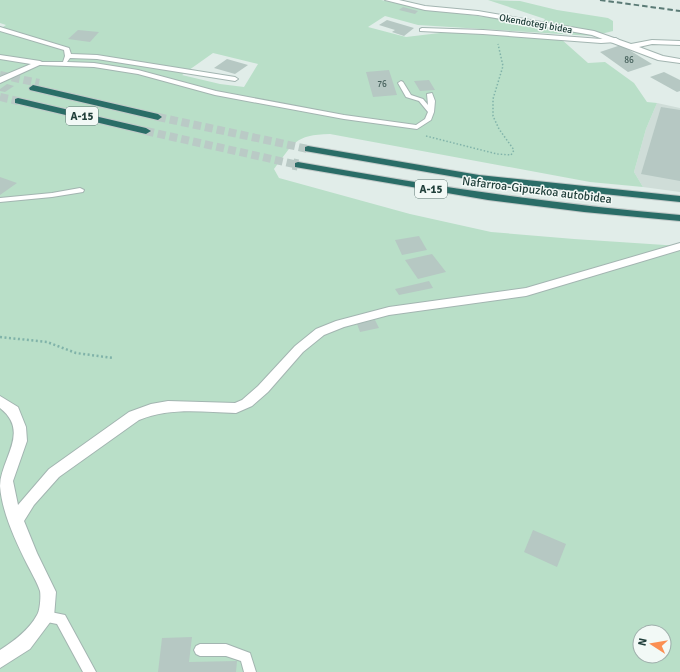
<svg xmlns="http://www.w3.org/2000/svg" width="680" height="672" viewBox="0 0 680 672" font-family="Signika,sans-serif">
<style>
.built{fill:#cfddd8}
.green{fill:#b9dfc8;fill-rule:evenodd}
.building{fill:#b6c8c3}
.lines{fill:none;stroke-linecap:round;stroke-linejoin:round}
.motorway-tunnel-far1{stroke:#bacac6;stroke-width:8;stroke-dasharray:8 4;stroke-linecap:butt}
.motorway-tunnel{stroke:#bacac6;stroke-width:11;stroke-dasharray:11 5.5;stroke-linecap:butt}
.service-casing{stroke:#a3b5b1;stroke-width:2}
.minor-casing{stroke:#a3b5b1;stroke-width:2}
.motorway-casing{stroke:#c1c9c8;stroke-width:2}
.path-far1{stroke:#80b3a9;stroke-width:1.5;stroke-dasharray:1.5 2;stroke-linecap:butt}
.path{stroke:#80b3a9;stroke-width:2.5;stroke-dasharray:2 2.5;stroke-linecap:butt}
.service{fill:#fff;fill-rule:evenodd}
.minor{fill:#fff;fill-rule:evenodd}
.motorway{fill:#2a6d67;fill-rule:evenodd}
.rail{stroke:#5b7b76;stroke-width:2;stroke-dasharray:5.5 3;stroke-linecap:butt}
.labels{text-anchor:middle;stroke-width:3;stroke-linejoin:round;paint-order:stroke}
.far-number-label{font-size:9px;fill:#46615c}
.far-street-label{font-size:10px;fill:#203f3a;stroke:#f2f9f6}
.shield{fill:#f2f9f6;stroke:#5f7772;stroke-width:1}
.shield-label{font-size:11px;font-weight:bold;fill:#203f3a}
.street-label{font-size:12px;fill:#203f3a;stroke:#f2f9f6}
</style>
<rect width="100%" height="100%" fill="#e1ede9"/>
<polygon class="built" points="657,103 680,108 680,192 643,187 634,172 646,129"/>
<path class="green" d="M0,0H381C434,12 487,16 541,25L545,19L488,0L520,1L557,10L608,18L613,21V31L593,36L418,25L385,16L368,27L406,37L448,32L561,39L588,63L605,62L634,83L647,102L657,103L646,129L634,172L643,187L590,182L330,134C294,135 294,143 274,169L279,178L410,214L491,232L574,239L680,246V672H0V29L6,25L0,23ZM213,53L258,64L244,87L220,84L182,75ZM640,632H664V656H640Z"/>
<g class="building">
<polygon points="403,7 418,11 415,14 399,10"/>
<polygon points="387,20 414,28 404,36 392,32 395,30 379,25"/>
<polygon points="78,30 99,32 90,42 68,39"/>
<polygon points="621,45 652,64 628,72 600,52"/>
<polygon points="227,59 248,65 235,74 214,68"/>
<polygon points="389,70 397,95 373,97 366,72"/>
<polygon points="664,72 680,80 680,91 677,92 650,77"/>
<polygon points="429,80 435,90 420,91 414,81"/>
<polygon points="7,84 14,86 5,92 0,91 0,89"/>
<polygon points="661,107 680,110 680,181 641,174"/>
<polygon points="0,177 17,183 0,195"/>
<polygon points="419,236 427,250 402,255 395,240"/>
<polygon points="432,254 446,272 418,279 405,260"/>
<polygon points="429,281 433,288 399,295 395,289"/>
<polygon points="375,320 379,328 360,332 357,324"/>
<polygon points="533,530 566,544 557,567 524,552"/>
<polygon points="192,637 189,662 237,661 236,672 158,672 162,638"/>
</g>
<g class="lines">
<g class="motorway-tunnel-far1">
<polyline points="0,75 39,83"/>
<polyline points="0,97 18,101"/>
<polyline points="158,117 308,149"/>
<polyline points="146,131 298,165"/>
</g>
<polyline class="motorway-tunnel" points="293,164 298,165"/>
<g class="service-casing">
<g id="service">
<polygon points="0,27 69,48 71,54 97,55 235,77 238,79 235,81 97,59 70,58 67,62 94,63 138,70 216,91 344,115 416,125 425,119 428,112 419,101 406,97 398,83 401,81 403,82 411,95 423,99 428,105 427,94 432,93 435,101 434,112 431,120 417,129 344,119 215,95 138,74 94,67 40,65 37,63 38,62 63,62 65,56 64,50 0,31"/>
<polygon points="422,28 483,30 601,39 616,38 619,40 616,42 601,43 483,34 420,31 420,29"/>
<polygon points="80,188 84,190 83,192 52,197 0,202 0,198 52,193"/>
<polygon points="46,611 65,615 96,672 83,672 57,624 42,621 40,617 42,613"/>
<polygon points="200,644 226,644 250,653 256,672 244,672 241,661 226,656 200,656 196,654 194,650 196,646"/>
</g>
</g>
<g class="minor-casing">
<g id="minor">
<polygon points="385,0 399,0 425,6 478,11 594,31 631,44 652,40 680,41 680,45 652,44 639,47 663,56 680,59 680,63 658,60 592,35 478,15 425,10"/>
<polygon points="0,55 40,61 44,63 0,83 0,77 31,64 0,59"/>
<path d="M680,243V250L526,296L389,315L344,327L324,335L303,352L268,392L252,406L236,413C203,412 170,407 139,420L59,477L34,505L24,521L37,553L56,592L54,617L30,649L0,668V650C14,641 29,630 37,615C40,611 41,596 40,591C37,582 31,572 27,564C15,540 2,512 0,486C0,459 31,432 0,408V396L18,407L26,427L27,441L13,481L18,505L49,469L129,412L151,404L168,401L235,403L242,400L258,386L295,346L316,329L336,321L389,307L526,288Z"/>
</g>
</g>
<g class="motorway-casing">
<g id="motorway">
<polygon points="33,85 158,114 162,117 158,120 30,90 29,88"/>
<polygon points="18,98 146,128 151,131 146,134 15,103 15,99"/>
<polygon points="308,146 479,175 680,196 680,202 479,181 305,151 305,147"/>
<path d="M298,162C425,185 552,204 680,215V221L584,212L488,200L295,167V163Z"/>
</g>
</g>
<polyline class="path-far1" points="426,136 497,154 511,155 514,150 499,129 493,116 493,99 503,66 498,44"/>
<polyline class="path" points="0,337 47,342 76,353 113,358"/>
<use href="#service" class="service"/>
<use href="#minor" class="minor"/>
<use href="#motorway" class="motorway"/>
<polyline class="rail" points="600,0 680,11"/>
</g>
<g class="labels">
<g class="far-number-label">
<text x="629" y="63">86</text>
<text x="382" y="87">76</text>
</g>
<g class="far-street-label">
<text transform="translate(536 23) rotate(10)" y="4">Okendotegi bidea</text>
</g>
<g class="shield">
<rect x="66" y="107" width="32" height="18" rx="3"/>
<rect x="415" y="180" width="32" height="18" rx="3"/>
</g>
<g class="shield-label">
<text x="82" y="120">A-15</text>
<text x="431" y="193">A-15</text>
</g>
<g class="street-label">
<text transform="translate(537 190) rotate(7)" y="4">Nafarroa-Gipuzkoa autobidea</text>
</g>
</g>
<g transform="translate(652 644) rotate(282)"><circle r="19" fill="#f2f9f6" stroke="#9eafab"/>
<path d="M0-3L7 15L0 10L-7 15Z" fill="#fb8f52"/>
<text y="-6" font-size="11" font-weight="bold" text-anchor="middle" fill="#203f3a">N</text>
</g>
</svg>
